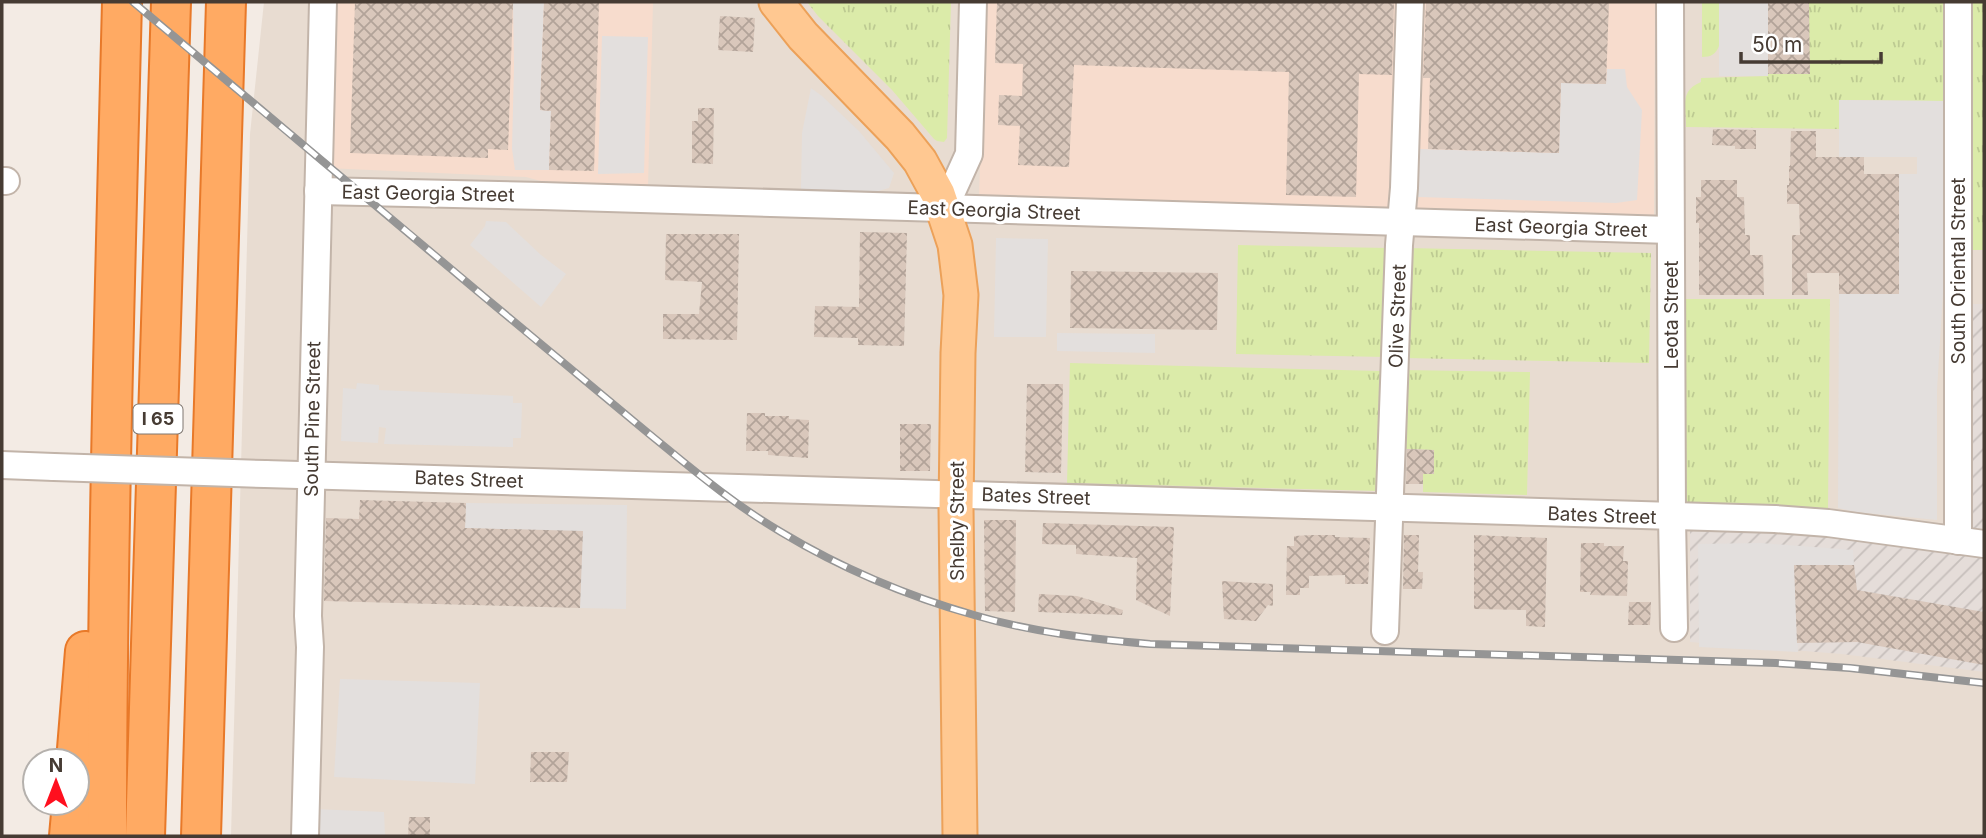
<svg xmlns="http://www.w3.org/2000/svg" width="1986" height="838" viewBox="0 0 1986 838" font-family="Inter,sans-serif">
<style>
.residential{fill:#e8dcd1}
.commercial{fill:#f7dccd}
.industrial{fill:url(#industrial-furrows)}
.grass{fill:url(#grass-tufts)}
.parking{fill:#e3dfdd}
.building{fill:url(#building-cross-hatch)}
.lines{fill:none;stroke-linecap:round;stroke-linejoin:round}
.minor-casing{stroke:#c2b4a9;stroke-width:30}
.major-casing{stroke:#eca159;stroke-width:37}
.highway-casing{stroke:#e87929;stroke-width:42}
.minor{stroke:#fff;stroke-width:26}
.major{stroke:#ffc891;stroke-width:33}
.highway{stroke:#ffaa63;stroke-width:38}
.rail-casing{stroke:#959595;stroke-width:8}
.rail{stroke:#fff;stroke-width:5;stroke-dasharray:16;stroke-linecap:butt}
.minor-bridge-casing{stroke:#c2b4a9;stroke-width:30;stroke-linecap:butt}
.minor-bridge{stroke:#fff;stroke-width:26}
.labels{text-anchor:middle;stroke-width:6;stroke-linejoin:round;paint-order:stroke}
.shield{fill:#fff;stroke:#7e7670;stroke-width:2}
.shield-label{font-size:18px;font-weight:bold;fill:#463b33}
.street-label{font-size:19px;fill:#463b33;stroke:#fff}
</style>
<defs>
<pattern id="industrial-furrows" width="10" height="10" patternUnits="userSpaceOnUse" patternTransform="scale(1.75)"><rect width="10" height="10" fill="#e5ddd9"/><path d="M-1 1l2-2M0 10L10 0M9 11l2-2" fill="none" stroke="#c6bfbb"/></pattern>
<pattern id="grass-tufts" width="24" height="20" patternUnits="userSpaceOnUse" patternTransform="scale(1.75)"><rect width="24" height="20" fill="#dbeba9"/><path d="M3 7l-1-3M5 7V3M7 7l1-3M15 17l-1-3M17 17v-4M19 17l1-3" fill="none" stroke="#bdca92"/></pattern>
<pattern id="building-cross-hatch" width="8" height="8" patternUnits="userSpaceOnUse" patternTransform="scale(1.75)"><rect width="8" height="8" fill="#d9c7bb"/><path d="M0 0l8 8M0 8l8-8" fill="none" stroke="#b2a399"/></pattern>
</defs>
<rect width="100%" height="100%" fill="#f3ebe4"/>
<polygon class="residential" points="264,2 1984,2 1984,836 231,836 250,134"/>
<g class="commercial">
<polygon points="331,2 653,2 648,186 548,183 526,177 326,168"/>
<polygon points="985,2 1398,2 1391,211 979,199"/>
<polygon points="1417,2 1655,2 1654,217 1412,209"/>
</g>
<g class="industrial">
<polygon points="1971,304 1984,304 1984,531 1967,528"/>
<polygon points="1690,529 1813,534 1984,556 1984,672 1842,654 1690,642"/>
</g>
<g class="grass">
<polygon points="807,2 951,2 947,138 944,142 937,141 934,139 892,90 818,16"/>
<path d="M1702,2H1719V46C1716,54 1711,57 1702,57Z"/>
<path d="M1809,2H1944V101L1839,100V129L1686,127C1686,107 1679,91 1701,82V78L1768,76V74H1809Z"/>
<polygon points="1971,2 1984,2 1984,250 1973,250"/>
<polygon points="1238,245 1388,248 1386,357 1236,354"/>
<polygon points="1406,248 1651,253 1649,363 1404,358"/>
<polygon points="1685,299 1830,299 1828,510 1786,506 1691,505 1686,502"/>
<polygon points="1070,363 1382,371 1379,491 1067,483"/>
<polygon points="1404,370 1530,372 1527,495 1423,492 1423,474 1434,474 1434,450 1402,449"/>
</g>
<g class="parking">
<polygon points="513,2 544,2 540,110 551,111 549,170 515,170 512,149 514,66"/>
<rect x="1719" y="2" width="49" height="74"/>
<polygon points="602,36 648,37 644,173 598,174"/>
<polygon points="1607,69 1625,69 1627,87 1642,110 1637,200 1616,203 1418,197 1417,149 1559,153 1561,83 1606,84"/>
<polygon points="811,88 822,96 859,131 894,173 889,188 875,192 801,189 802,133"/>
<polygon points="1839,100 1944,101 1943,293 1937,390 1937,520 1856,512 1838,508 1839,294 1899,294 1899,174 1917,174 1917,157 1839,157"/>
<polygon points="486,221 506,222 541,255 566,274 541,307 470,245 485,226"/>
<polygon points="996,238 1048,239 1046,337 994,337"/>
<polygon points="1057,333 1155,334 1155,353 1057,351"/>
<polygon points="357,383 379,385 379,390 513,396 513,403 522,403 521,438 513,438 513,447 384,444 386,428 379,427 378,443 341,441 343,388 356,389"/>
<polygon points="466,503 627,505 626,609 580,608 582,532 465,528"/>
<polygon points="1760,543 1853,550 1854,565 1794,565 1798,652 1699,647 1698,544"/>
<polygon points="340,679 480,683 475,784 334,777"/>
<polygon points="314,809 384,812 385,836 312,836"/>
</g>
<g class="building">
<polygon points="355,2 513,2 508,150 488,149 488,158 350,153"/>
<polygon points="544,2 599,2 594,171 549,170 551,111 540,110"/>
<polygon points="997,2 1394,2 1392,75 1359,74 1356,197 1286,195 1289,72 1074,65 1069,167 1018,165 1020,126 998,125 999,95 1022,96 1023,64 995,63"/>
<polygon points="1426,2 1609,2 1606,84 1561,83 1559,153 1428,149 1430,78 1423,78"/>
<polygon points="1768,2 1809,2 1810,74 1768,74"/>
<polygon points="720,16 755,18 753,52 718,50"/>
<polygon points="698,108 714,108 713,164 692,163 692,121 698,121"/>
<polygon points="1713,129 1756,130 1756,149 1735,149 1735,146 1712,145"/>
<polygon points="1791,131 1816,131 1816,157 1864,157 1864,174 1899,174 1899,294 1839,294 1839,273 1807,273 1808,295 1792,295 1792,235 1800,235 1799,204 1787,204 1787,185 1789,185 1789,166 1790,166"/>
<polygon points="1701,180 1737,180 1737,197 1744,197 1745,235 1750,235 1750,255 1763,255 1764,295 1699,295 1699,223 1696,223 1696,197 1701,197"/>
<polygon points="860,232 907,233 904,346 858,345 858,338 814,337 815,306 859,307"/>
<polygon points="666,234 739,234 737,340 663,339 663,314 699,314 702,282 665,280"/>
<polygon points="1071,271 1218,273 1217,330 1070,328"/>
<polygon points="1027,384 1063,384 1061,473 1025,472"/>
<polygon points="747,413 765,413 765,416 789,416 789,419 809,420 808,458 768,455 768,451 746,451"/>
<polygon points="900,424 931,424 930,471 900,471"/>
<polygon points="1407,449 1434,450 1434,474 1423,474 1423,484 1406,484"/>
<polygon points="360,500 466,503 465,528 583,531 580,608 324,601 326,518 359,519"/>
<polygon points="984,520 1016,520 1015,612 985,611"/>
<polygon points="1043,523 1174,527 1170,616 1136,600 1137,558 1076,554 1076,545 1042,544"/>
<polygon points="1312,535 1335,535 1335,537 1370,538 1368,584 1345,584 1345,575 1309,576 1309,588 1300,588 1300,595 1286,595 1287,546 1294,546 1294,536"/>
<polygon points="1404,535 1419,535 1418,572 1423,572 1422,589 1403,589"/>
<polygon points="1474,535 1547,538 1545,627 1526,626 1526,610 1474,609"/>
<polygon points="1581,543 1604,543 1604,546 1624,546 1623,561 1628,561 1627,596 1590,595 1591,592 1580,592"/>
<polygon points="1794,565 1854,565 1857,590 1984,612 1984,665 1857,642 1797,643"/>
<polygon points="1222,581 1273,584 1273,606 1268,605 1256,621 1224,619"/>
<polygon points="1039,594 1077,596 1123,610 1122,615 1038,612"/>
<polygon points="1629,602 1651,602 1650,625 1628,625"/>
<polygon points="531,752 569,752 567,782 530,782"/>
<polygon points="409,817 430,817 430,836 408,836"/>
</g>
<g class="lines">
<g class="minor-casing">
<g id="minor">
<polyline points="1670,2 1672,517 1674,628"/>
<polyline points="1958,2 1958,541"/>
<polyline points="2,181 6,181"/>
<polyline points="318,191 542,196 1670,230"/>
<polyline points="944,209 969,154 973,2"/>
<polyline points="2,465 54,467"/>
<polyline points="265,474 1775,519 1828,523 1984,544"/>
<polyline points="1385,631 1399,245 1404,188 1410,2"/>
<polyline points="305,836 310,647 308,616 323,2"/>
</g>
</g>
<g class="major-casing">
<polyline id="major" points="776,2 803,36 900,136 920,161 938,194 955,245 961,295 958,353 956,508 960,836"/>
</g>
<g class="highway-casing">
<g id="highway">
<polyline points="76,761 85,651"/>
<polyline points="69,836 72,803"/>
<path d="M107,836C107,558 115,280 122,2"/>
<polyline points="145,836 171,2"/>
<polyline points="201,836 226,2"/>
</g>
</g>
<use href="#minor" class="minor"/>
<use href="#major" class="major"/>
<use href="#highway" class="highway"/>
<g class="rail-casing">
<path id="rail" d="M133,2C249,100 366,197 482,295C537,341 593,387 648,433C691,468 733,504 781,532C841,568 907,596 974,615C1031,632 1091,639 1150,644L1776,663L1850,668L1984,683"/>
</g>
<use href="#rail" class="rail"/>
<g class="minor-bridge-casing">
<polyline id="minor-bridge" points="54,467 265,474"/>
</g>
<use href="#minor-bridge" class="minor-bridge"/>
</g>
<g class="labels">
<rect class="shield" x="133.5" y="404.5" width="49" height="29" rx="5"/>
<g class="shield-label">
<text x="158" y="425">I 65</text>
</g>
<g class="street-label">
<text transform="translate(428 193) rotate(1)" y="7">East Georgia Street</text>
<text transform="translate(994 210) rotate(2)" y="7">East Georgia Street</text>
<text transform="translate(1561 227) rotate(2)" y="7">East Georgia Street</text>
<text transform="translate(1958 271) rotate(-90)" y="7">South Oriental Street</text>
<text transform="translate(1671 315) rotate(-90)" y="7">Leota Street</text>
<text transform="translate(1397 316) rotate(-88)" y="7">Olive Street</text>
<text transform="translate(312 419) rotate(-89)" y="7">South Pine Street</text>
<text transform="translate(469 479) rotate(2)" y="7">Bates Street</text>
<text transform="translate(1036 496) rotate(2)" y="7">Bates Street</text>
<text transform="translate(1602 515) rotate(2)" y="7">Bates Street</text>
<text transform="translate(957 521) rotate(-90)" y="7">Shelby Street</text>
</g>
</g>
<rect width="1986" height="838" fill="none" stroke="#463b33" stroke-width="7"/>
<g transform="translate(56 782)"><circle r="33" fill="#ffffff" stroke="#b5b1ad" stroke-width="2"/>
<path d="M0-5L12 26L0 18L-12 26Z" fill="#ff0f1e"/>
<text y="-10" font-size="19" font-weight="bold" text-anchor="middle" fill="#463b33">N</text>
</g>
<path d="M1741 52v10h140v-10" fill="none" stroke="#463b33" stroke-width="3.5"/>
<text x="1752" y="52" font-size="21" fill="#463b33" stroke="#ffffff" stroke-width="5" paint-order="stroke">50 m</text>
</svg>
